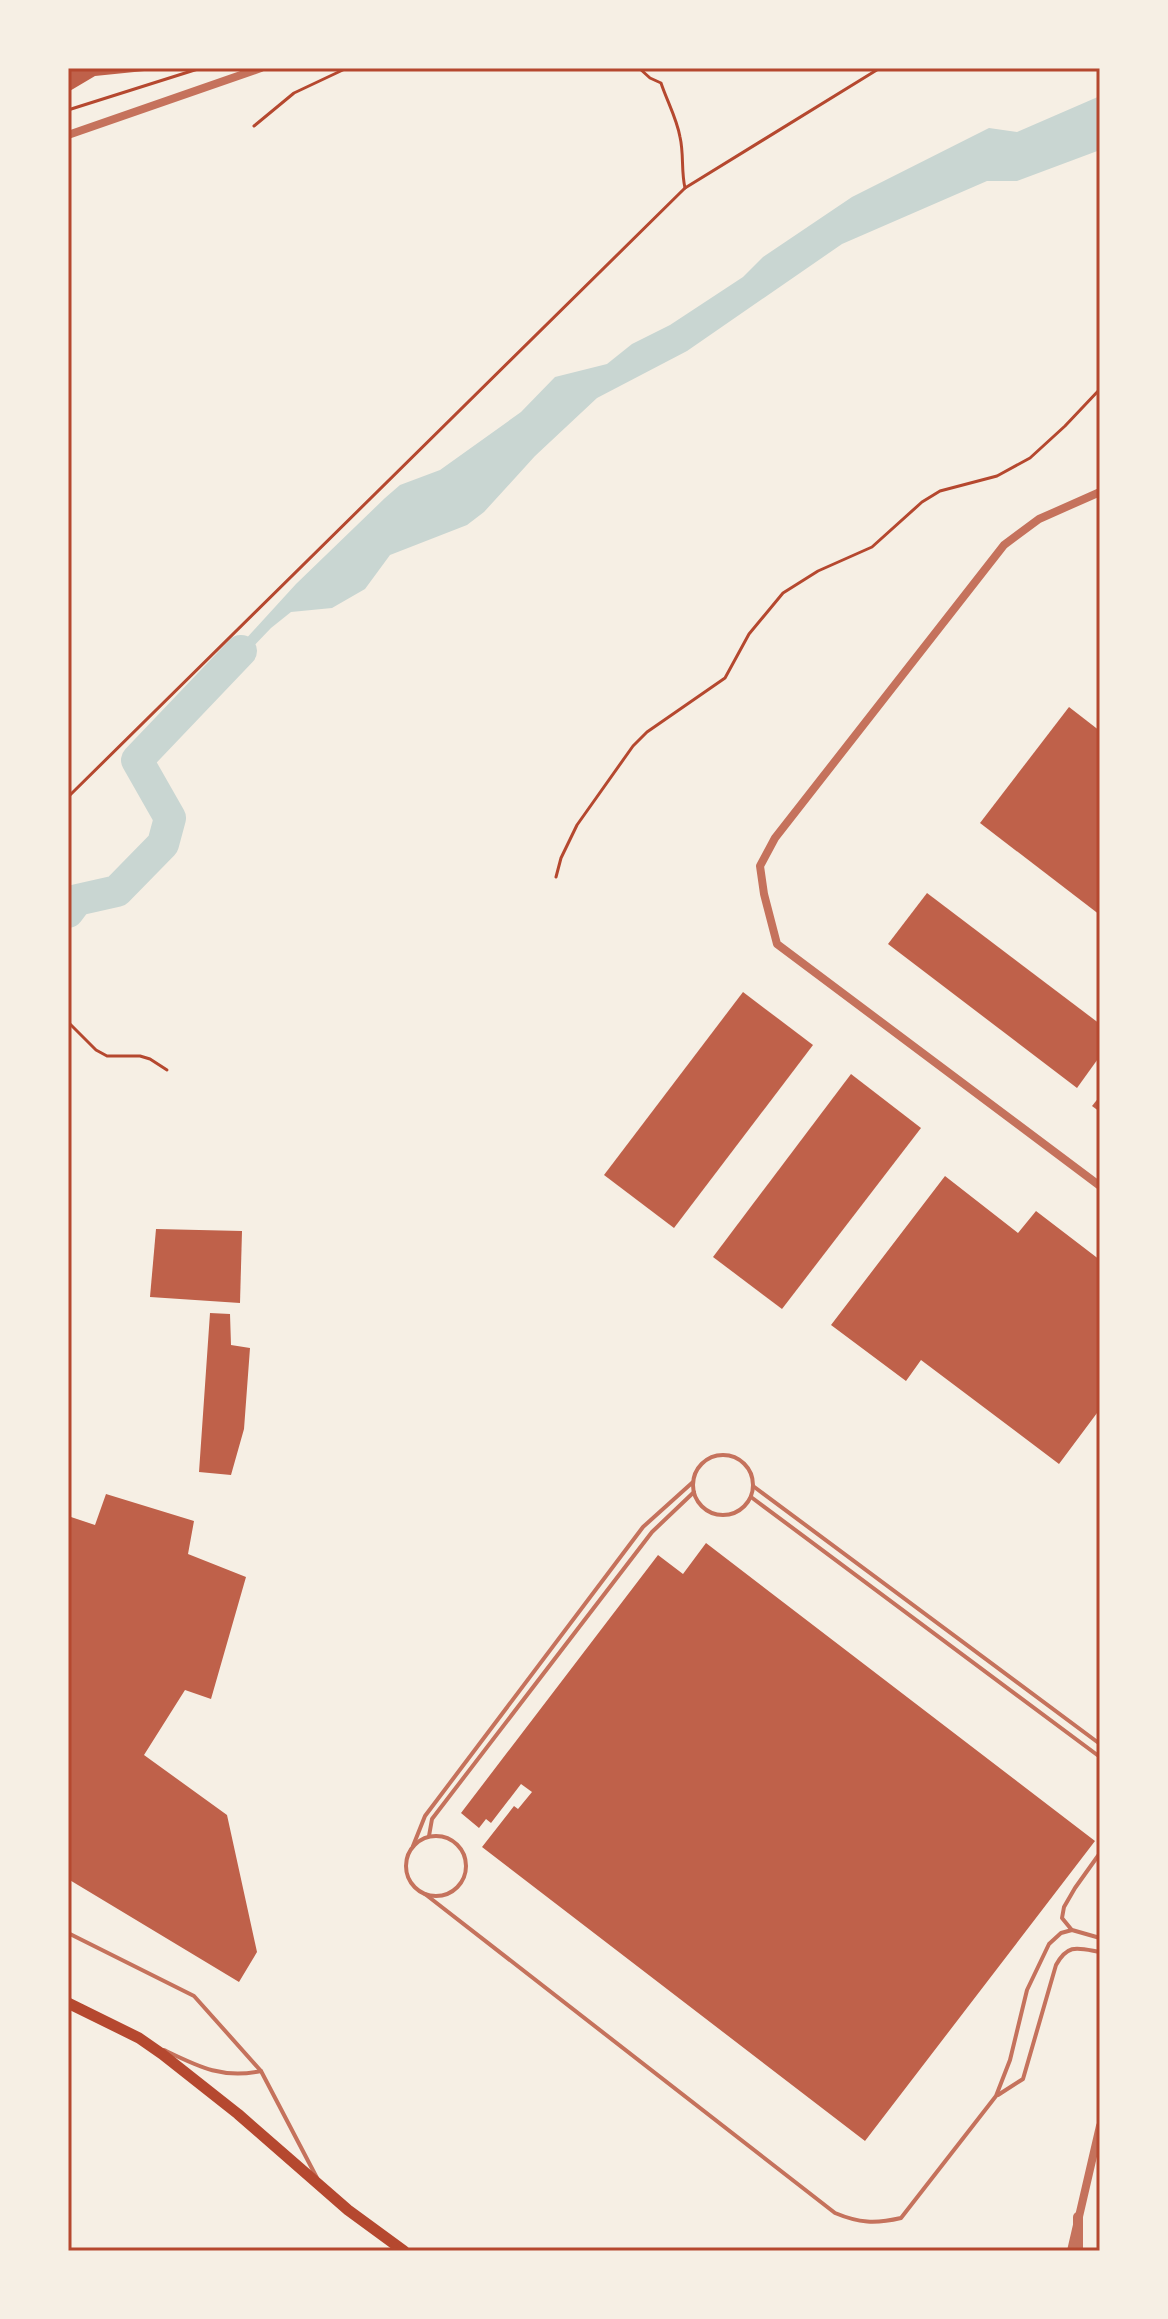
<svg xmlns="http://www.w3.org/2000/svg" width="1168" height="2319" viewBox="0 0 1168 2319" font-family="'Public Sans',sans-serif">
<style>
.water{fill:#c9d6d2}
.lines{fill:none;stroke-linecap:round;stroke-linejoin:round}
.river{stroke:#c9d6d2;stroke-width:32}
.building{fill:#bf614a}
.path{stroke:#b5482f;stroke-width:3}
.service{stroke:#c5725c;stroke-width:4}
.minor{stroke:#c5725c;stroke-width:8}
.tertiary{stroke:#c5725c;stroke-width:10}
.secondary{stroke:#b5482f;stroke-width:11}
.neatline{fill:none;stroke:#b5482f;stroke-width:3}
</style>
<rect width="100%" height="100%" fill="#f6efe4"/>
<polygon class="water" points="1100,96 1100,150 1017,181 987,181 842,244 687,351 597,398 535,456 484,512 467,525 390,555 365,589 332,608 291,612 271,628 218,683 211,682 212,676 296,584 385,498 400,485 440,470 521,412 555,377 607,364 632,344 670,325 743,277 763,257 852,197 989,128 1017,132"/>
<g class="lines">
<polyline class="river" points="68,912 77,900 117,891 163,844 170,818 137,760 241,651"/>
</g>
<g class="building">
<polygon points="68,68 154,68 154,70 95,76 68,92"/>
<polygon points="1069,707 1100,731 1100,915 980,823"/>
<polygon points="927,893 1100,1024 1100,1056 1077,1088 888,944"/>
<polygon points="743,992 813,1045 674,1228 604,1175"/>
<polygon points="851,1074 921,1128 782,1309 713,1257"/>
<polygon points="1100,1096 1100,1112 1092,1106"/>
<polygon points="945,1176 1018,1233 1036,1211 1100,1260 1100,1409 1059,1464 921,1360 906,1381 831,1325"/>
<polygon points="156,1229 242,1231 240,1303 150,1297"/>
<polygon points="210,1313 230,1314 231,1345 250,1348 244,1429 231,1475 199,1472"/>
<polygon points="106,1494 194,1521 188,1554 246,1577 211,1699 185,1690 144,1755 227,1815 257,1952 239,1982 68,1879 68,1516 95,1525"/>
<polygon points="706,1543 1095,1841 865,2141 482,1847 514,1806 518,1809 532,1792 521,1784 491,1823 486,1819 479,1828 461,1813 658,1555 683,1574"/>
</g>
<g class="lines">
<g class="path">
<path d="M639,68L650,78L661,83C667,101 677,119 680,137C684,154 681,171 685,188"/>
<polyline points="68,110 201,68"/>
<polyline points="254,126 294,93 347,68"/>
<polyline points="68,797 685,188 880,68"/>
<polyline points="556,877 561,858 577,825 633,746 647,732 725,678 749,634 783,593 818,571 872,547 922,502 940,491 997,476 1030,458 1065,426 1100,389"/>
<polyline points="68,1022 96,1050 107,1056 140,1056 150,1059 167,1070"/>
</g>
<g class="service">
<circle cx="723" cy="1485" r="30"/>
<polyline points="753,1486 1100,1744"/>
<polyline points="751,1497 1100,1757"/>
<polyline points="429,1836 432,1819 652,1532 694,1492"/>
<circle cx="436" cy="1866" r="30"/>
<polyline points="413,1846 425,1816 643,1527 693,1482"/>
<path d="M425,1894L835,2213C859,2223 875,2224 901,2218L996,2096L1010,2060L1027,1990L1049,1944L1061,1933L1072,1930L1100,1938"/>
<polyline points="1071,1929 1062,1918 1064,1907 1075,1888 1100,1853"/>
<polyline points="68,1933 194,1996 261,2071 317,2178"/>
<path d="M164,2050C199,2067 222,2079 261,2071"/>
<path d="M998,2095L1023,2079L1056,1965C1068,1943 1078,1948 1100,1952"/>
</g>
<g class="minor">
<polyline points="68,135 261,68"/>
<polyline points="1100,492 1039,519 1004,545 775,838 760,866 764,894 777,944 1100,1186"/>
<polyline points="1071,2251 1100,2126"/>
</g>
<polyline class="tertiary" points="1078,2217 1078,2251"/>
<polyline class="secondary" points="68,2003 139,2038 162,2054 238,2114 348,2210 404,2251"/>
</g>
<rect width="1168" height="2319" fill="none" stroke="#f6efe4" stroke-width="140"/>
<rect x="70" y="70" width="1028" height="2179" class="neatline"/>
</svg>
